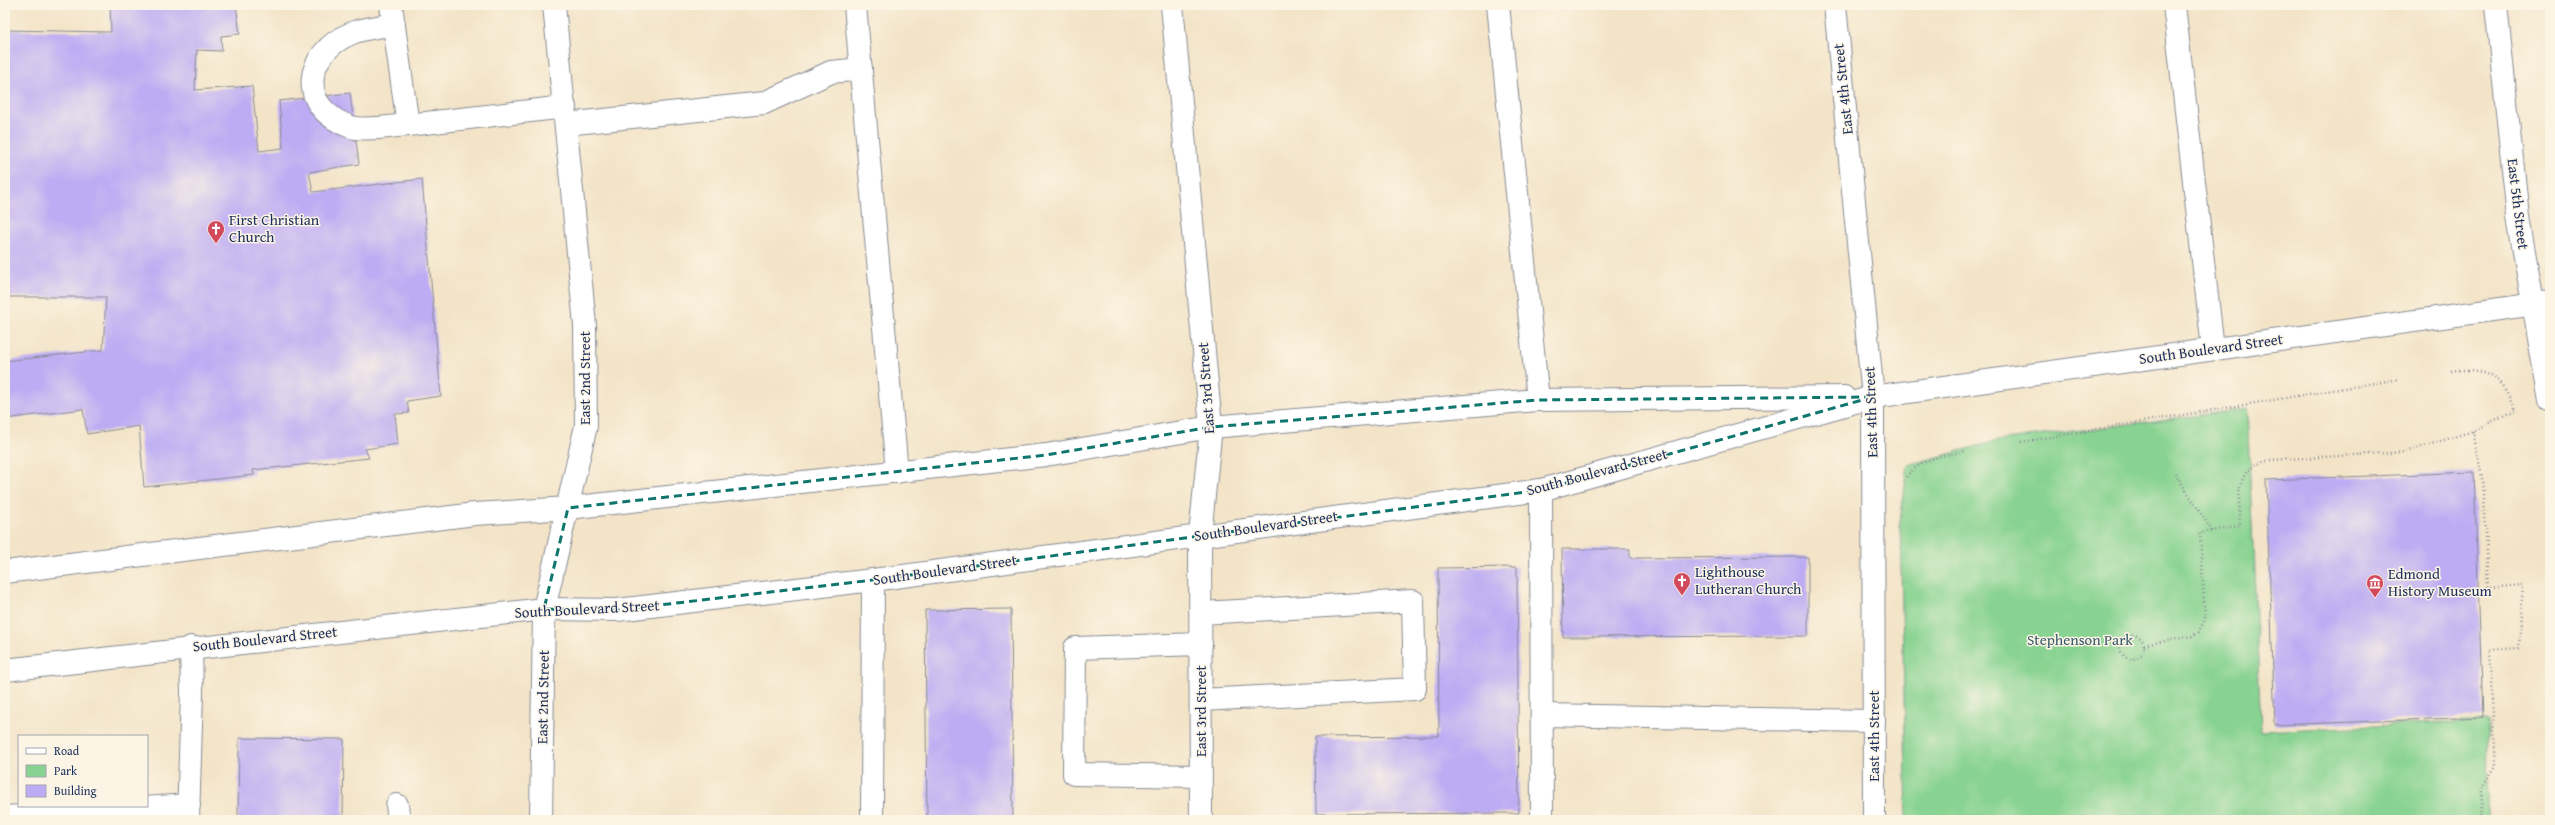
<svg xmlns="http://www.w3.org/2000/svg" width="2555" height="825" viewBox="0 0 2555 825" font-family="'Gentium Book Plus',serif">
<style>
.green{fill:#88d391;stroke:#528178}
.building{fill:#bdacf3}
.lines{fill:none;stroke-linecap:round;stroke-linejoin:round}
.minor-casing{stroke:#878a93;stroke-width:24}
.major-casing{stroke:#878a93;stroke-width:24}
.path{stroke:#878a93;stroke-width:2.5;stroke-dasharray:1 3;stroke-linecap:butt}
.minor{stroke:#fff;stroke-width:22}
.major{stroke:#fff;stroke-width:22}
.marked{fill:none;stroke:#0f766e;stroke-width:3;stroke-dasharray:8 5;stroke-linejoin:round}
.labels{text-anchor:middle;stroke-width:3;stroke-linejoin:round;paint-order:stroke}
.street-label{font-size:15px;fill:#1b2f5e;stroke:#fcf5e5}
.poi-label{font-size:15px;fill:#1b2f5e;stroke:#fcf5e5;text-anchor:start}
.park-label{font-size:15px;fill:#36586b;stroke:#fcf5e5}
</style>
<rect width="100%" height="100%" fill="#fcf5e5"/>
<filter id="ink" filterUnits="userSpaceOnUse"><feTurbulence type="fractalNoise" baseFrequency=".025" numOctaves="2"/><feDisplacementMap in="SourceGraphic" scale="8" xChannelSelector="R" yChannelSelector="G"/><feConvolveMatrix kernelMatrix="1 2 1 2 8 2 1 2 1" color-interpolation-filters="sRGB"/></filter>
<filter id="wash" filterUnits="userSpaceOnUse"><feTurbulence type="fractalNoise" baseFrequency=".012" numOctaves="4" result="noise"/><feDisplacementMap in="SourceGraphic" scale="16" xChannelSelector="R" yChannelSelector="G"/><feGaussianBlur stdDeviation="0.9" result="paint"/><feColorMatrix in="noise" values="0 0 0 0 0 0 0 0 0 0 0 0 0 0 0 0 0 1.4 0 .05"/><feComposite in="paint" operator="in"/></filter>
<g filter="url(#wash)">
<rect width="100%" height="100%" fill="#f3e4c8"/>
<polygon class="green" points="2247,409 2261,731 2488,721 2487,820 1907,820 1900,522 1908,465 1997,441"/>
<g id="blocks">
<g class="building">
<polygon points="110,5 236,5 240,34 221,36 222,51 197,50 195,90 252,86 259,151 283,148 279,101 350,93 359,164 309,172 313,192 422,179 441,396 407,401 409,413 395,414 398,444 365,449 369,458 253,470 254,475 144,487 139,426 87,434 83,409 5,419 5,361 103,350 106,297 5,297 5,30 111,32"/>
<polygon points="2474,472 2483,717 2275,725 2266,480"/>
<polygon points="1562,549 1630,549 1630,558 1808,557 1808,636 1563,637"/>
<polygon points="1517,567 1519,813 1316,814 1315,737 1439,736 1438,568"/>
<polygon points="1011,609 1013,820 927,820 925,610"/>
<polygon points="239,738 344,739 343,820 238,820"/>
</g>
</g>
</g>
<g filter="url(#ink)">
<use href="#blocks" fill-opacity="0" stroke="#878a93" stroke-width="1"/>
<g class="lines">
<g class="minor-casing">
<g id="minor">
<polyline points="391,5 408,125 565,107"/>
<polyline points="855,5 897,472"/>
<polyline points="1172,5 1211,427 1200,535 1201,820"/>
<polyline points="1498,5 1538,400"/>
<polyline points="1835,5 1873,397 1874,820"/>
<polyline points="2174,5 2213,349"/>
<polyline points="2496,5 2518,217 2550,401"/>
<path d="M394,24C381,27 364,28 352,33C303,53 296,108 351,127C363,131 394,126 408,125"/>
<polyline points="566,124 764,103 831,72 861,69"/>
<polyline points="1541,490 1542,820"/>
<polyline points="1201,613 1413,601 1415,689 1201,700"/>
<polyline points="1201,644 1075,648 1074,774 1201,776"/>
<polyline points="1542,715 1874,721"/>
<polyline points="397,805 399,820"/>
<polyline points="5,817 189,805"/>
<polyline points="188,819 192,693 191,647"/>
<polyline points="872,820 873,580"/>
</g>
</g>
<g class="major-casing">
<g id="major">
<polyline points="5,572 475,514 568,508 1046,455 1211,427 1538,400 1844,397"/>
<polyline points="5,670 544,609 617,610 873,580 1541,490 1873,397 2550,302"/>
<polyline points="541,820 544,609 586,426 585,325 554,5"/>
</g>
</g>
<g class="path">
<path d="M2451,371C2482,366 2507,378 2514,411"/>
<polyline points="2473,431 2482,477 2488,588 2523,585 2519,648 2489,650 2496,766 2482,787 2481,820"/>
<polyline points="2021,442 2399,379"/>
<polyline points="2175,473 2212,531"/>
<path d="M1906,477C1922,458 1942,456 1965,451"/>
<circle cx="2132" cy="647" r="12"/>
<path d="M2144,645L2192,636L2199,632L2205,618L2200,533L2240,526C2239,495 2233,468 2270,460L2405,452L2473,431L2517,409"/>
</g>
<use href="#minor" class="minor"/>
<use href="#major" class="major"/>
</g>
</g>
<path class="marked" d="M1873,397L1541,490L873,580L617,610L544,609L568,508L1046,455L1211,427L1538,400Z"/>
<defs>
<g id="church-pin" transform="scale(0.9)"><path d="M0 17L-7.5 6A9.5 9.5 0 1 1 7.5 6Z" fill="#d1495b" stroke="#fcf5e5"/><path d="M-1.2-6h2.4v3.5h3.3v2.4h-3.3V6h-2.4V-.1h-3.3v-2.4h3.3Z" fill="#fff"/></g>
<g id="museum-pin" transform="scale(0.9)"><path d="M0 17L-7.5 6A9.5 9.5 0 1 1 7.5 6Z" fill="#d1495b" stroke="#fcf5e5"/><path d="M0-6L6-3V-2H-6V-3ZM-5-1h2V3h-2ZM-1-1h2V3h-2ZM3-1h2V3H3ZM-6 4H6V6H-6Z" fill="#fff"/></g>
</defs>
<g fill-rule="evenodd">
<use href="#church-pin" x="216" y="229"/>
<use href="#church-pin" x="1682" y="581"/>
<use href="#museum-pin" x="2375" y="583"/>
</g>
<g class="labels">
<g class="street-label">
<text transform="translate(1843 89) rotate(-96)" y="5">East 4th Street</text>
<text transform="translate(2518 204) rotate(83)" y="5">East 5th Street</text>
<text transform="translate(2211 349) rotate(-8)" y="5">South Boulevard Street</text>
<text transform="translate(585 378) rotate(-90)" y="5">East 2nd Street</text>
<text transform="translate(1206 388) rotate(-94)" y="5">East 3rd Street</text>
<text transform="translate(1871 412) rotate(-92)" y="5">East 4th Street</text>
<text transform="translate(1597 472) rotate(-15)" y="5">South Boulevard Street</text>
<text transform="translate(1266 526) rotate(-8)" y="5">South Boulevard Street</text>
<text transform="translate(945 570) rotate(-8)" y="5">South Boulevard Street</text>
<text transform="translate(587 609) rotate(-3)" y="5">South Boulevard Street</text>
<text transform="translate(265 639) rotate(-6)" y="5">South Boulevard Street</text>
<text transform="translate(543 697) rotate(-89)" y="5">East 2nd Street</text>
<text transform="translate(1201 711) rotate(-90)" y="5">East 3rd Street</text>
<text transform="translate(1874 736) rotate(-90)" y="5">East 4th Street</text>
</g>
<g class="poi-label">
<text x="229" y="225">First Christian<tspan x="229" dy="17">Church</tspan></text>
<text x="1695" y="577">Lighthouse<tspan x="1695" dy="17">Lutheran Church</tspan></text>
<text x="2388" y="579">Edmond<tspan x="2388" dy="17">History Museum</tspan></text>
</g>
<g class="park-label">
<text x="2080" y="645">Stephenson Park</text>
</g>
</g>
<rect width="2555" height="825" fill="none" stroke="#fcf5e5" stroke-width="20"/>
<rect x="18" y="735" width="130" height="72" fill="#fcf5e5" stroke="#a2a6af"/>
<rect x="26" y="748" width="20" height="6" fill="#ffffff" stroke="#a2a6af"/>
<text x="54" y="755" font-size="12" fill="#1b2f5e">Road</text>
<rect x="26" y="765" width="20" height="12" fill="#88d391" stroke="#a2a6af"/>
<text x="54" y="775" font-size="12" fill="#1b2f5e">Park</text>
<rect x="26" y="785" width="20" height="12" fill="#bdacf3" stroke="#a2a6af"/>
<text x="54" y="795" font-size="12" fill="#1b2f5e">Building</text>
</svg>
